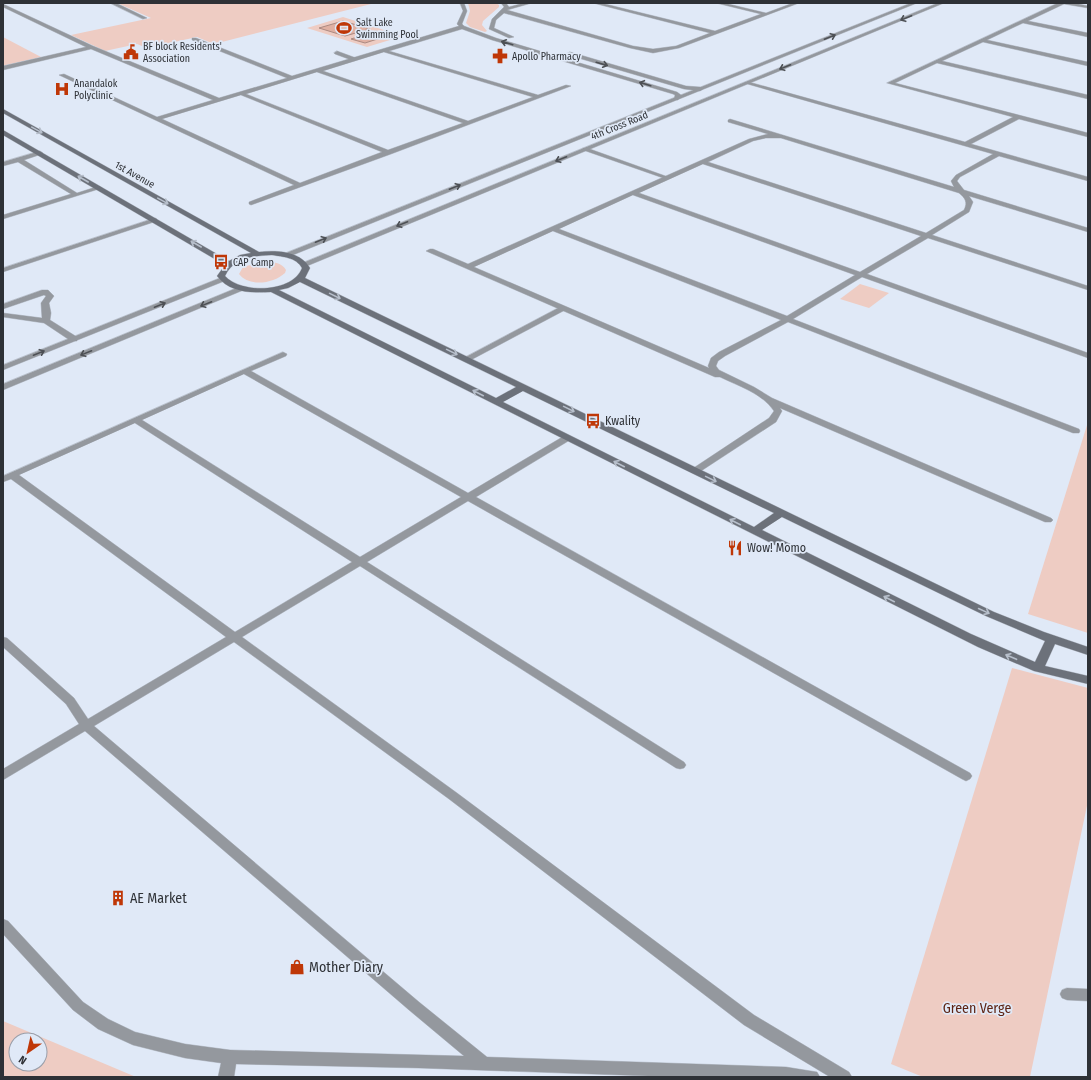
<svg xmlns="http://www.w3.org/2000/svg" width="1091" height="1080" viewBox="0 0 1091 1080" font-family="'Fira Sans Condensed',sans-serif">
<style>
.green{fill:#eeccc3;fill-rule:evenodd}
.water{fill:#e0b0a2;stroke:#ab8a82}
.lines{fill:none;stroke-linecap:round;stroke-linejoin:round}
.service-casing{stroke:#bcc4d0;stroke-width:1}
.pedestrian-casing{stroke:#bcc4d0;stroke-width:1}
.minor-casing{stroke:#bcc4d0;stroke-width:1}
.tertiary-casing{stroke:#bcc4d0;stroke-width:1}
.secondary-casing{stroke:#bcc4d0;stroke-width:1}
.service{fill:#94989e;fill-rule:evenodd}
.pedestrian{fill:#94989e;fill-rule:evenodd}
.minor{fill:#94989e;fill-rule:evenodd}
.tertiary{fill:#94989e;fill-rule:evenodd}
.secondary{fill:#6c717a;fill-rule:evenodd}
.oneway{stroke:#4d5055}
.oneway2{stroke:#b7bfcb}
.labels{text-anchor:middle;stroke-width:3.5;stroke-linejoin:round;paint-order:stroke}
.far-poi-label{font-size:10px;fill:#2e3136;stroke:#e0e9f7;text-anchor:start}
.far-street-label{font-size:10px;fill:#2e3136;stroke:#e0e9f7}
.poi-label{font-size:12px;fill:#2e3136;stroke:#e0e9f7;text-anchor:start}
.near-poi-label{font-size:14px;fill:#2e3136;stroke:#e0e9f7;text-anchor:start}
.near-park-label{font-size:14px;fill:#5e2414;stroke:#e0e9f7}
</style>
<rect width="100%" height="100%" fill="#e0e9f7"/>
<g class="green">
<polygon points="117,3 375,3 214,44 197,37 147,48 137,44 105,51 71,35 151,18"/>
<polygon points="468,3 496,3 499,5 499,7 483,21 482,25 487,31 485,32 470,27 466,23 470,11"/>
<polygon points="343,17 403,36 367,47 307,28"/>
<polygon points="3,37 41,57 3,66"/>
<path d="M261,262C270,262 281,261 286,270L285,273C273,284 249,287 239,274L243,267Z"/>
<polygon points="860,284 889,293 869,308 840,299"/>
<polygon points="1088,422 1088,633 1028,614"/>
<polygon points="1012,668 1088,688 1088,801 1030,1077 923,1077 891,1064"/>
<path d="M3,1021L136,1077H3ZM16,1040H40V1064H16Z"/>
</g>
<g class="water">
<polygon points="343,21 370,29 345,36 319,28"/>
<polygon points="376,31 390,35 365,43 351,39"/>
</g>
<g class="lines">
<g class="service-casing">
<g id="service">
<polygon points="337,51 356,58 357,59 354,61 335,54 334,53"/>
<polygon points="40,151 43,153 42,154 24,160 77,193 99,186 102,188 3,219 3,215 71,194 18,162 3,166 3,162"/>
<polygon points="155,218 157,219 157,221 3,272 3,268"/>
<polygon points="42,290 48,290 54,296 49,303 51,313 50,320 77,337 77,341 71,341 44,323 3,317 3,313 42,318 41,303 46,296 44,295 3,309 3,304"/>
</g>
</g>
<g class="pedestrian-casing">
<g id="pedestrian">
<polygon points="583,148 587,148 671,178 666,179 583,150"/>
<polygon points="560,307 563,307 567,309 469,361 466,361 462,359"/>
</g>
</g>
<g class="minor-casing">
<g id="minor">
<polygon points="110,3 116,3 147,18 143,19"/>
<path d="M460,3H464L467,11L462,24L464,26L496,38L677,92L681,95L678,100H674L675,95L673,94L492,40L462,29L389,51L538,95L566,85L571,86L391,154L251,205L249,204V202L294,185L59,75L64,74L157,117L213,100L91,49L3,70V66L86,47L3,7V4L93,46L219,98L287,78L192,40V38H196L292,76L459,26L457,24L463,11ZM384,52L533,97L468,121L323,71ZM317,72L463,123L388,150L246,94ZM241,95L382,152L300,183L162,119Z"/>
<polygon points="501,3 506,3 509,7 524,3 532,3 507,10 633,46 653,49 676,46 710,33 593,3 601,3 715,31 761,14 716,3 724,3 766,13 793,3 799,3 679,48 653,53 630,48 504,13 496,20 494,28 514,37 509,38 489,29 492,19 504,7"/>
<path d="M1058,3H1074L1088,6V8L1064,4L1028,21L1088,33V37L1023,23L987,40L1088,62V66L983,42L942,61L1088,95V99L937,63L895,83L1088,133V137L1019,119L971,144L1088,177V181L999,156L960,177L957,181L964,190L1088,228V232L969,196L973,202L969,212L932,235L1088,286V290L928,238L867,274L1088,353V358L862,277L793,319L1079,429L1080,431L1079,433H1073L788,322L725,356L718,361L716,366L719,370L754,387L772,398L1051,518L1053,520L1051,522H1045L780,408L782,411L776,422L698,473H692L690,471L692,469L769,418L774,411C762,393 738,386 720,377H715L426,251L430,249H433L468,264L749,139L768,134L728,122V120L730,119L954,187L951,181L956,175L993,154L744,83L749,82L965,142L1013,117L887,83ZM766,138H781L959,193C965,198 968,202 964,210L926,233L708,162L753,141ZM703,164L921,236L860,272L639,193ZM633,195L855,275L787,316L559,229ZM553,231L781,320L719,352L711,358L708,366L709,368L474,267Z"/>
<polygon points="570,52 686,86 700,87 703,89 700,91 684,89 568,55 567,54"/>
<path d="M283,352L287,354L286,356L251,371L468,493L564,436H570L572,438L570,440L476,497L970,773L972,776L970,779L966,781L962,779L468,501L367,562L684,762L686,765L684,768L680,769L676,768L360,566L242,637L457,793L754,1015L849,1072L852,1077H830L744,1025L449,799L234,642L94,726L419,1002L487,1057L786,1067L817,1072L820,1077H676L419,1068L236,1064L234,1077H218L221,1063L185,1058L133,1045L98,1029L73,1010L3,934V919L8,921L83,1002L108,1019L135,1032L185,1044L230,1050L464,1056L409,1010L85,731L3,780V769L79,724L66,704L3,647V637L7,638L74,698L88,719L226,637L11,479L3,482V476ZM244,374L461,497L360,557L142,420ZM135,423L352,562L235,632L19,475Z"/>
<polygon points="1067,988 1088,989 1088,1001 1067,1000 1062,998 1060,994 1062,990"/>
</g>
</g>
<g class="tertiary-casing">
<g id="tertiary">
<polygon points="911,3 917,3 288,257 285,257 281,255"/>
<polygon points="938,3 944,3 307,266 304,266 300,264"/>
<polygon points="220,278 226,278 227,280 3,370 3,365"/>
<polygon points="239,287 245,287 246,289 3,390 3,384"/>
</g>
</g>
<g class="secondary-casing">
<path id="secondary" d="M3,109L259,252C277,250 300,251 310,268L305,278L994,612L1044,632L1088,647V655L1055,644L1045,666L1088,676V684L1034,671L978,647L271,292C251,293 230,293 217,276L225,265L3,135V130L229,261L240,255L251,253L3,113ZM272,255C283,257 296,257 302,268C293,293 241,294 225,276C234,257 253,256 272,255ZM300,282L516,387L496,398L279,290L288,288ZM523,391L774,513L754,527L503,402ZM782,517L986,616L1045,641L1035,662L971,634L762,530Z"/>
</g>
<use href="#service" class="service"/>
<use href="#pedestrian" class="pedestrian"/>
<use href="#minor" class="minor"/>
<use href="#tertiary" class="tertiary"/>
<use href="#secondary" class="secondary"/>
</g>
<defs><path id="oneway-shaft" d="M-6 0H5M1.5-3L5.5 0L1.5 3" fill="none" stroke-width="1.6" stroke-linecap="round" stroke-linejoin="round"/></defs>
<g class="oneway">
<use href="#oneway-shaft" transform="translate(906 18) rotate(158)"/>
<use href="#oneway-shaft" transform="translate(830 37) rotate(-22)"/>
<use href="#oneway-shaft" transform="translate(507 43) rotate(-164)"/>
<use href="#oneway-shaft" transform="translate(602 64) rotate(16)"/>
<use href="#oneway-shaft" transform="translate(785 67) rotate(158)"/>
<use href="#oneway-shaft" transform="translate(645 84) rotate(-163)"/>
<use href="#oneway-shaft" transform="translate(561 159) rotate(158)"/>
<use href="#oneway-shaft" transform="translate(455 187) rotate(-22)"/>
<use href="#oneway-shaft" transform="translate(402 224) rotate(158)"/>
<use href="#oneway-shaft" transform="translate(321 240) rotate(-22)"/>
<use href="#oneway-shaft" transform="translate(206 304) rotate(158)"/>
<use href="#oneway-shaft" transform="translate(160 305) rotate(-22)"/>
<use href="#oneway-shaft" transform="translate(39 353) rotate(-22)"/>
<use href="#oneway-shaft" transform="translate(86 353) rotate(158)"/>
</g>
<g class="oneway2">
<use href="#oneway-shaft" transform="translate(37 130) rotate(29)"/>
<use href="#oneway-shaft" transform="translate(83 179) rotate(-150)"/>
<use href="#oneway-shaft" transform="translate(163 201) rotate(29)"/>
<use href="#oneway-shaft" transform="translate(196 244) rotate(-150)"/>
<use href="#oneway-shaft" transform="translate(335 296) rotate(26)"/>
<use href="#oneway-shaft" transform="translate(452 352) rotate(26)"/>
<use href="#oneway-shaft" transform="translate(478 393) rotate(-153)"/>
<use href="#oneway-shaft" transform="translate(569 409) rotate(26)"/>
<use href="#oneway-shaft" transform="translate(619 464) rotate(-153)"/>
<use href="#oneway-shaft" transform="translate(711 479) rotate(26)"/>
<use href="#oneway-shaft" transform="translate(735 522) rotate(-153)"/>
<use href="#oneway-shaft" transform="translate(889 599) rotate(-153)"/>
<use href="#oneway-shaft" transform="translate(984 611) rotate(25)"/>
<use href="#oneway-shaft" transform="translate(1011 657) rotate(-157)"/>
</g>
<defs>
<g id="stadium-bare" transform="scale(1.2)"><path d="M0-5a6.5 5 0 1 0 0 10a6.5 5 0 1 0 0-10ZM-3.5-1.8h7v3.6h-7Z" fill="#bf3707" stroke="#e0e9f7" stroke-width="2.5" paint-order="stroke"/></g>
<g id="civic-bare" transform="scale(1.2)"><path d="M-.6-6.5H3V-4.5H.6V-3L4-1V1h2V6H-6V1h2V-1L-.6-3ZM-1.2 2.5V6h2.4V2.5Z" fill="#bf3707" stroke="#e0e9f7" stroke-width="2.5" paint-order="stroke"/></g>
<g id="pharmacy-bare" transform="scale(1.2)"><path d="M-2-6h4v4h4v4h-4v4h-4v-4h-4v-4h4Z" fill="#bf3707" stroke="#e0e9f7" stroke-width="2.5" paint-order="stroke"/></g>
<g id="hospital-bare" transform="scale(1.2)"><path d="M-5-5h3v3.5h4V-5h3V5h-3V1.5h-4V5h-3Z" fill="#bf3707" stroke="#e0e9f7" stroke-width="2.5" paint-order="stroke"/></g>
<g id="bus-bare" transform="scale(1.2)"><path d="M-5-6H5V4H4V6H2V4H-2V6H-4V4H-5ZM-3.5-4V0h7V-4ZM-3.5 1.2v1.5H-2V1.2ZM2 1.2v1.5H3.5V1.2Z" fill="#bf3707" stroke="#e0e9f7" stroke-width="2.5" paint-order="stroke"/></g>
<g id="restaurant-bare" transform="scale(1.2)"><path d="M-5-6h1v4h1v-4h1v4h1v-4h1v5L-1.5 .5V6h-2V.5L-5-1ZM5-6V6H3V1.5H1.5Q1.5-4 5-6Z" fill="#bf3707" stroke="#e0e9f7" stroke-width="2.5" paint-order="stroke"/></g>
<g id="building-bare" transform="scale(1.2)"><path d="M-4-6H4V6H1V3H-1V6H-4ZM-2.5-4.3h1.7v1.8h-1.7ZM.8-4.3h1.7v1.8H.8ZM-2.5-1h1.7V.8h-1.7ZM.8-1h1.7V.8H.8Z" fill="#bf3707" stroke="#e0e9f7" stroke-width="2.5" paint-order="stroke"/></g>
<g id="shop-bare" transform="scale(1.2)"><path d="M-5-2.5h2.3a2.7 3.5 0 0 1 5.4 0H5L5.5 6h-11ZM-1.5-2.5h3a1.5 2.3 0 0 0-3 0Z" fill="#bf3707" stroke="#e0e9f7" stroke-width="2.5" paint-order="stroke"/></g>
</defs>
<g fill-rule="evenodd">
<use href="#stadium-bare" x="344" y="28"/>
<use href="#civic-bare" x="131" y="52"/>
<use href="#pharmacy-bare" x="500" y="56"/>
<use href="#hospital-bare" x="62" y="89"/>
<use href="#bus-bare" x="221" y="262"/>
<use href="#bus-bare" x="593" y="421"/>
<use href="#restaurant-bare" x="735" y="548"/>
<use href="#building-bare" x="118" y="898"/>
<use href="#shop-bare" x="297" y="967"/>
</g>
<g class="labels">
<g class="far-poi-label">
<text x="356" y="26">Salt Lake<tspan x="356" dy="12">Swimming Pool</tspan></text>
<text x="143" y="50">BF block Residents'<tspan x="143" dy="12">Association</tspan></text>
<text x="512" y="60">Apollo Pharmacy</text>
<text x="74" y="87">Anandalok<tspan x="74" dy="12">Polyclinic</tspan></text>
<text x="233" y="266">CAP Camp</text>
</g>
<g class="far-street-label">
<text transform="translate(619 125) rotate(-22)" y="4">4th Cross Road</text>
<text transform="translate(135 174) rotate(29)" y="4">1st Avenue</text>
</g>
<g class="poi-label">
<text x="605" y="425">Kwality</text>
<text x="747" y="552">Wow! Momo</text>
</g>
<g class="near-poi-label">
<text x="130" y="903">AE Market</text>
<text x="309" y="972">Mother Diary</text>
</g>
<g class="near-park-label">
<text x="977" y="1013">Green Verge</text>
</g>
</g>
<rect width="1091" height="1080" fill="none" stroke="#2e3136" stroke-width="8"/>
<g transform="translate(28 1052) rotate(214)"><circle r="19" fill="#e0e9f7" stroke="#999faa"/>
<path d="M0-3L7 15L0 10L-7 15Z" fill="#bf3707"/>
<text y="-6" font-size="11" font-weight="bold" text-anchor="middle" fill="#2e3136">N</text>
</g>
</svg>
